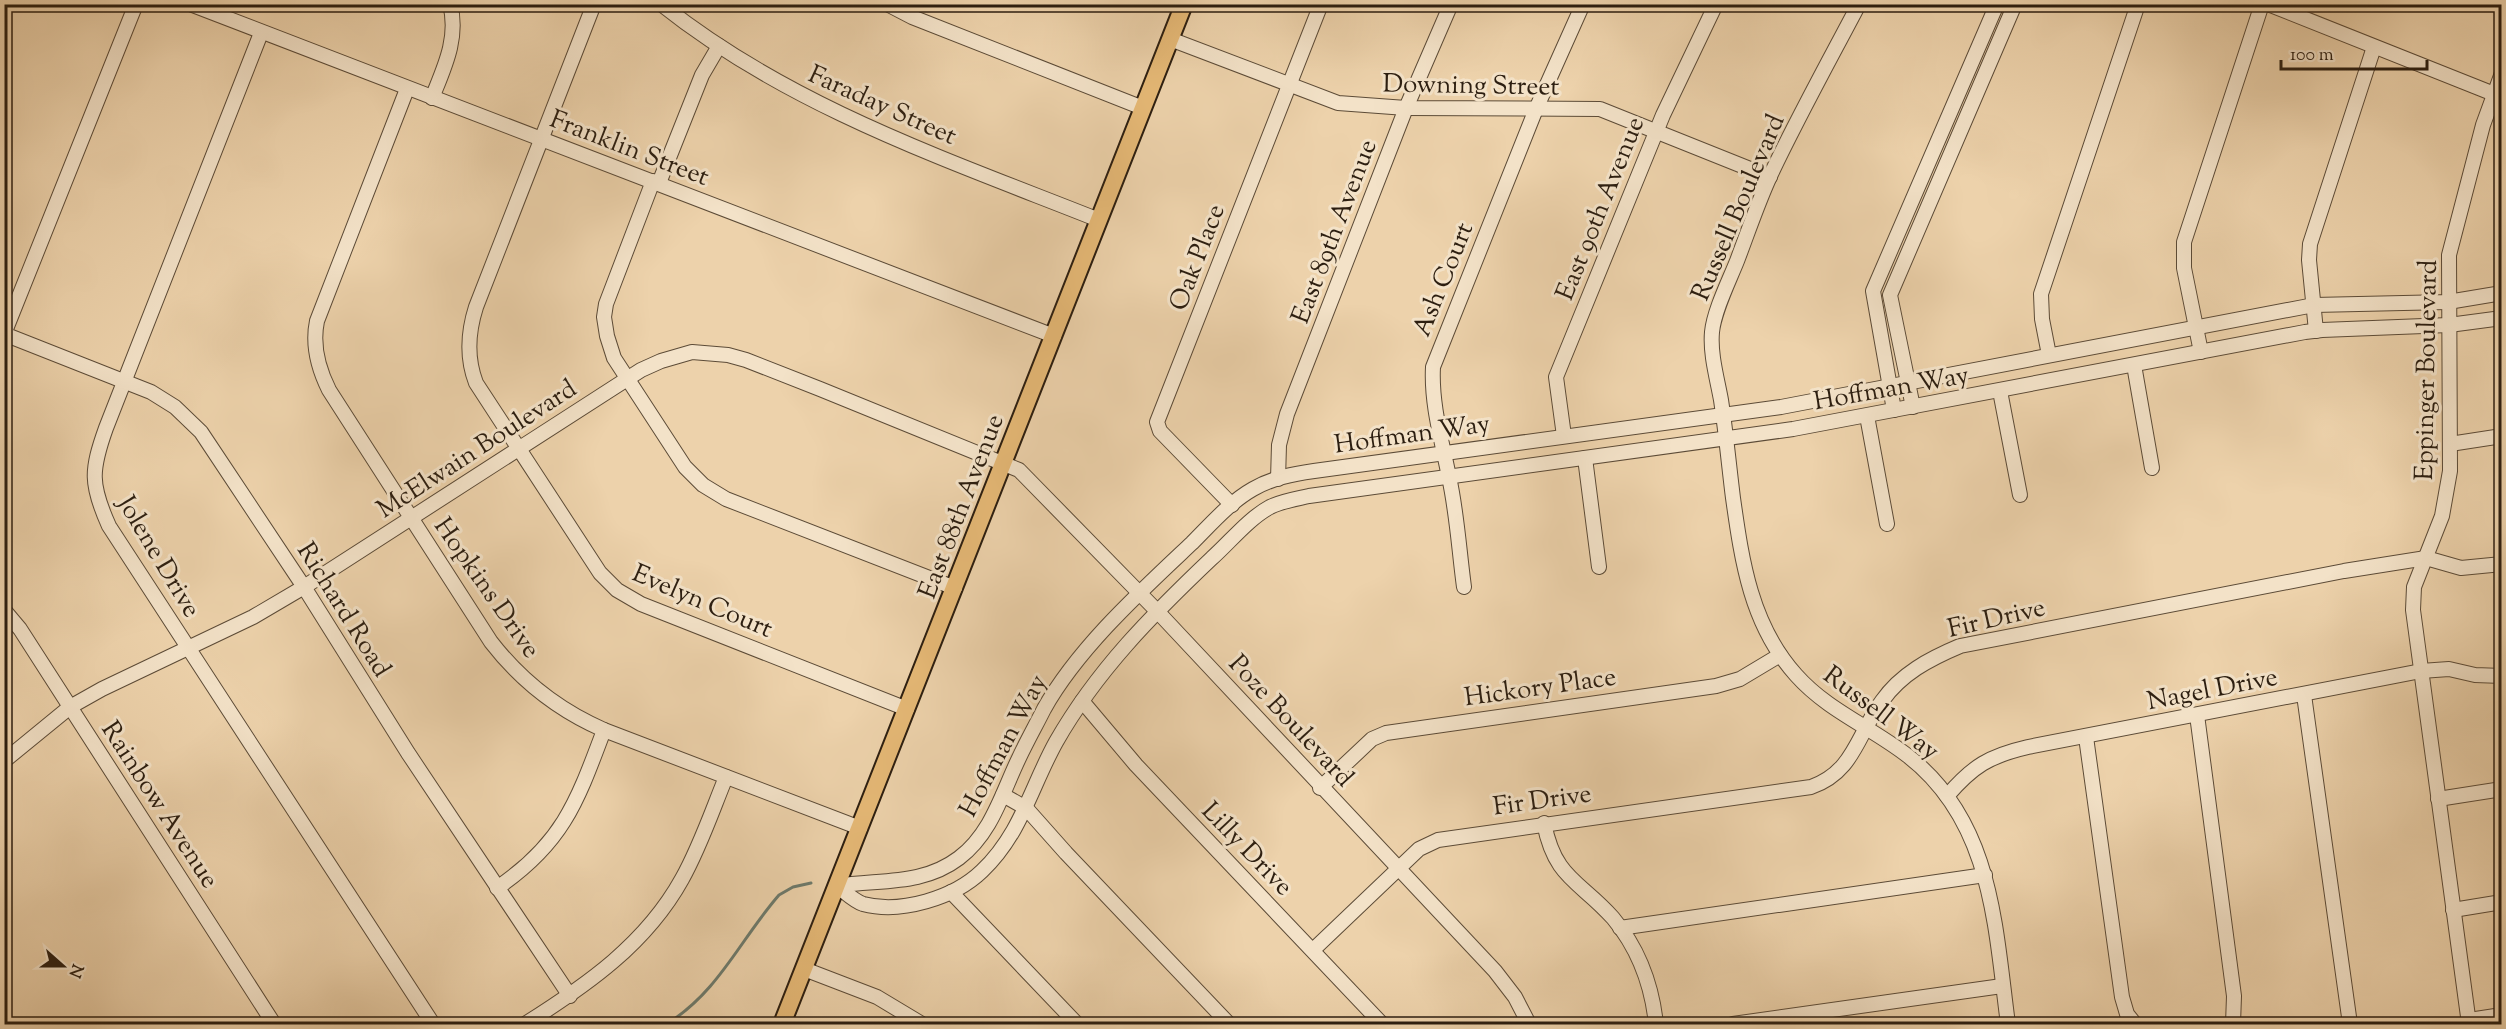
<svg xmlns="http://www.w3.org/2000/svg" width="2506" height="1029" viewBox="0 0 2506 1029" font-family="'Sorts Mill Goudy',serif">
<style>
.lines{fill:none;stroke-linecap:round;stroke-linejoin:round}
.stream{stroke:#6d7a6c;stroke-width:3}
.minor-casing{stroke:#5c4b37;stroke-width:16}
.major-casing{stroke:#2c1e10;stroke-width:20}
.minor{stroke:#f3e2c8;stroke-width:14}
.major{stroke:#e6b976;stroke-width:16}
.labels{text-anchor:middle;stroke-width:6;stroke-linejoin:round;paint-order:stroke}
.street-label{font-size:26px;fill:#2c1e10;stroke:#f3e2c8}
</style>
<rect width="100%" height="100%" fill="#edd2ab"/>
<filter id="stains"><feTurbulence type="fractalNoise" baseFrequency=".00333" numOctaves="4"/><feColorMatrix values="0 0 0 0 .2 0 0 0 0 .09 0 0 0 0 .02 0 0 0 .5 -.17"/></filter>
<radialGradient id="worn" r=".72"><stop offset=".6" stop-color="#630" stop-opacity="0"/><stop offset="1" stop-color="#630" stop-opacity=".3"/></radialGradient>
<g class="lines">
<path class="stream" d="M667,1024C720,990 739,941 779,895L793,887L811,883"/>
<g class="minor-casing">
<g id="minor">
<polyline points="190,4 1054,336"/>
<path d="M594,4L476,307C468,332 466,357 476,383L600,573L617,590L641,604L907,709"/>
<path d="M661,4C790,107 948,160 1099,220"/>
<polyline points="887,4 912,17 1143,108"/>
<path d="M1859,4C1829,61 1798,117 1771,174C1758,202 1748,232 1737,261C1729,281 1714,311 1712,332C1710,354 1717,378 1721,400C1726,433 1729,466 1733,498C1742,562 1751,625 1796,675C1828,711 1871,727 1908,756C1993,822 1995,927 2008,1024"/>
<polyline points="2268,4 2494,94"/>
<path d="M261,33L106,428C91,470 90,484 109,526L433,1024"/>
<polyline points="1170,39 1338,103 1406,108 1600,109 1770,177"/>
<path d="M407,89L317,321C312,345 318,368 329,390L491,642C522,682 558,710 604,730L860,828"/>
<path d="M432,98C444,68 459,38 450,4"/>
<polyline points="653,181 606,304 604,317 607,336 614,358 685,467 703,485 726,499 955,588"/>
<polyline points="659,183 702,75 719,46"/>
<polyline points="2316,331 2309,260 2310,244 2374,47"/>
<polyline points="4,334 151,392 175,407 201,432 304,587 408,753 570,996"/>
<polyline points="4,334 136,4"/>
<polyline points="2201,352 2184,268 2184,242 2262,4"/>
<polyline points="2049,355 2042,319 2041,294 2138,4"/>
<polyline points="2134,365 2152,468"/>
<polyline points="2000,391 2020,495"/>
<polyline points="1913,407 1890,295 2015,4"/>
<polyline points="1894,410 1873,291 1997,4"/>
<polyline points="1867,416 1887,524"/>
<polyline points="1564,436 1556,377 1663,115 1716,4"/>
<polyline points="2450,444 2502,436"/>
<polyline points="1585,458 1599,567"/>
<polyline points="1278,479 1279,445 1287,414 1406,108 1451,4"/>
<polyline points="1232,505 1160,431 1157,422 1321,4"/>
<path d="M1464,587C1459,550 1457,513 1449,477C1442,441 1431,404 1433,367L1536,109L1583,4"/>
<polyline points="4,610 20,629 274,1024"/>
<polyline points="2304,695 2350,1024"/>
<polyline points="1082,701 1136,765 1382,1024"/>
<polyline points="2197,715 2234,996 2233,1024"/>
<polyline points="2086,737 2122,997 2127,1014 2135,1024"/>
<polyline points="4,761 70,707 102,689 253,617 304,587 641,370 661,361 692,352 728,355 746,360 820,389 1019,470 1157,611 1495,971 1515,997 1529,1024"/>
<polyline points="1320,788 1372,739 1386,733 1716,686 1740,679 1780,655"/>
<polyline points="1003,795 1026,808 1066,853 1229,1024"/>
<path d="M1947,796C1973,766 1989,756 2028,747L2421,671L2449,669L2475,675L2502,676"/>
<polyline points="2438,799 2502,789"/>
<path d="M1544,823C1555,879 1579,880 1613,918C1638,948 1652,986 1656,1024"/>
<path d="M837,886C845,892 854,901 863,904C901,914 954,898 982,871C1021,834 1031,787 1056,742C1097,670 1153,614 1212,558C1230,542 1248,519 1270,507C1282,501 1296,499 1309,496L1793,429L2305,332L2322,330L2449,325L2502,318"/>
<path d="M837,886C880,879 922,886 959,858C992,833 1002,793 1019,758C1027,741 1036,725 1044,709C1078,648 1141,591 1192,543C1211,524 1230,502 1253,489C1272,478 1293,474 1314,471L1781,407L2314,305L2448,302L2502,293"/>
<path d="M497,888C563,843 577,802 604,730"/>
<polyline points="951,892 1077,1024"/>
<polyline points="2453,910 2502,902"/>
<polyline points="1620,928 1985,875"/>
<path d="M1313,950L1419,849L1438,840L1811,787C1854,772 1857,735 1882,701C1901,674 1929,659 1960,646L2344,571L2426,558L2461,568L2502,564"/>
<polyline points="804,969 877,997 922,1024"/>
<polyline points="2469,1020 2502,1015"/>
<path d="M525,1024C587,985 646,944 682,879C700,847 712,811 726,777"/>
<polyline points="1733,1024 2002,986"/>
<polyline points="2469,1024 2413,610 2414,587 2442,516 2450,471 2449,255 2483,125 2502,73"/>
</g>
</g>
<g class="major-casing">
<polyline id="major" points="782,1024 1184,4"/>
</g>
<use href="#minor" class="minor"/>
<use href="#major" class="major"/>
</g>
<g class="labels">
<g class="street-label">
<text transform="translate(1471 84) rotate(1)" y="9">Downing Street</text>
<text transform="translate(883 104) rotate(24)" y="9">Faraday Street</text>
<text transform="translate(630 147) rotate(21)" y="9">Franklin Street</text>
<text transform="translate(1737 207) rotate(-67)" y="9">Russell Boulevard</text>
<text transform="translate(1599 208) rotate(-68)" y="9">East 90th Avenue</text>
<text transform="translate(1333 231) rotate(-69)" y="9">East 89th Avenue</text>
<text transform="translate(1196 257) rotate(-69)" y="9">Oak Place</text>
<text transform="translate(1442 279) rotate(-68)" y="9">Ash Court</text>
<text transform="translate(2425 370) rotate(-89)" y="9">Eppinger Boulevard</text>
<text transform="translate(1891 387) rotate(-10)" y="9">Hoffman Way</text>
<text transform="translate(1412 433) rotate(-8)" y="9">Hoffman Way</text>
<text transform="translate(476 448) rotate(-33)" y="9">McElwain Boulevard</text>
<text transform="translate(960 506) rotate(-69)" y="9">East 88th Avenue</text>
<text transform="translate(160 556) rotate(59)" y="9">Jolene Drive</text>
<text transform="translate(488 587) rotate(55)" y="9">Hopkins Drive</text>
<text transform="translate(703 600) rotate(23)" y="9">Evelyn Court</text>
<text transform="translate(345 609) rotate(58)" y="9">Richard Road</text>
<text transform="translate(1996 617) rotate(-13)" y="9">Fir Drive</text>
<text transform="translate(1540 686) rotate(-8)" y="9">Hickory Place</text>
<text transform="translate(2212 688) rotate(-11)" y="9">Nagel Drive</text>
<text transform="translate(1882 712) rotate(37)" y="9">Russell Way</text>
<text transform="translate(1292 720) rotate(47)" y="9">Poze Boulevard</text>
<text transform="translate(1002 745) rotate(-62)" y="9">Hoffman Way</text>
<text transform="translate(1542 799) rotate(-8)" y="9">Fir Drive</text>
<text transform="translate(161 804) rotate(57)" y="9">Rainbow Avenue</text>
<text transform="translate(1248 848) rotate(46)" y="9">Lilly Drive</text>
</g>
</g>
<rect width="2506" height="1029" fill="none" stroke="#edd2ab" stroke-width="24"/>
<rect x="6" y="6" width="2494" height="1017" fill="none" stroke="#2c1e10" stroke-width="3"/>
<rect x="12" y="12" width="2482" height="1005" fill="none" stroke="#2c1e10" stroke-width="1.5"/>
<g transform="translate(63 966) rotate(111)" stroke="#f3e2c8" stroke-width="4.5" paint-order="stroke">
<path d="M0-4.5L10 22L0 15L-10 22Z" fill="#2c1e10"/>
<text y="-9" font-size="16" font-weight="bold" text-anchor="middle" fill="#2c1e10">N</text>
</g>
<path d="M2281 60v9h146v-9" fill="none" stroke="#2c1e10" stroke-width="3"/>
<text x="2290" y="60" font-size="18" fill="#2c1e10" stroke="#f3e2c8" stroke-width="4.5" paint-order="stroke">100 m</text>
<rect width="100%" height="100%" filter="url(#stains)"/>
<rect width="100%" height="100%" fill="url(#worn)"/>
</svg>
